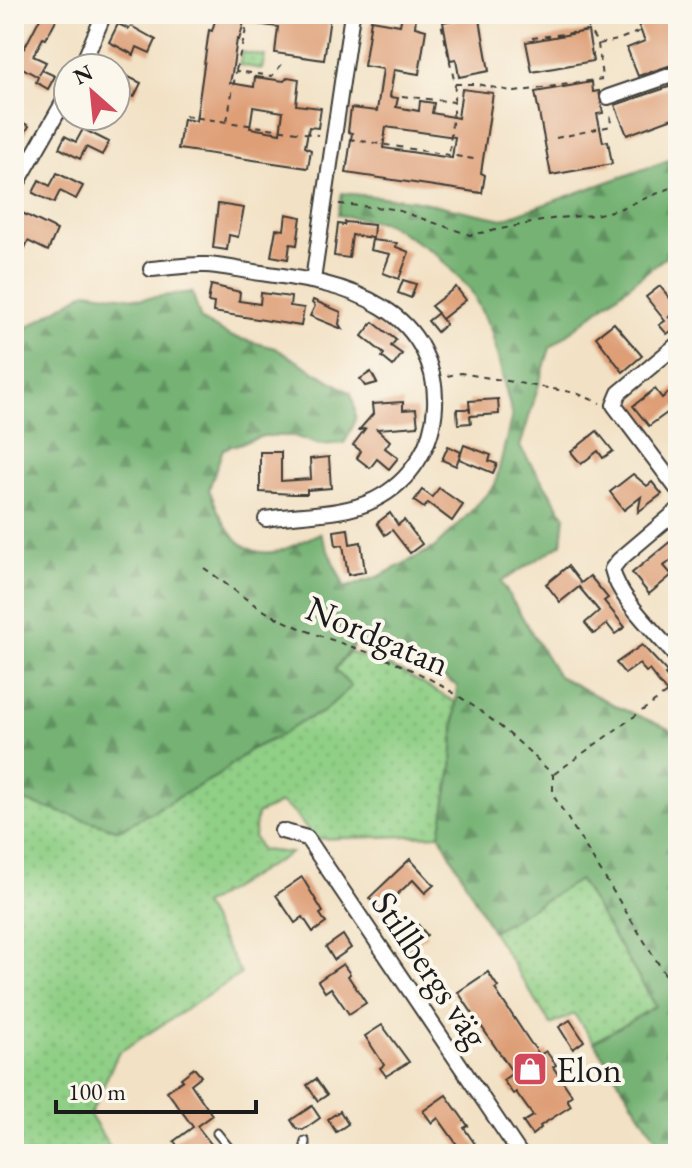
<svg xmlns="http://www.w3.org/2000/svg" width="692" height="1168" viewBox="0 0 692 1168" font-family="'EB Garamond',serif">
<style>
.grass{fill:url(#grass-dots);stroke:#567651;stroke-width:2}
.forest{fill:url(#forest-firs);stroke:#486748;stroke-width:2}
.building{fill:#de9f77;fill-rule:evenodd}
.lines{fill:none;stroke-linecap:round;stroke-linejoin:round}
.service-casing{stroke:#3c3a35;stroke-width:11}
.minor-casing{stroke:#3c3a35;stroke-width:18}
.path{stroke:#3c3a35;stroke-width:2;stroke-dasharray:6 6;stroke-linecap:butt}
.service{stroke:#fff;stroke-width:7}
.minor{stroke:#fff;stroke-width:14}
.labels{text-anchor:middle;stroke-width:8;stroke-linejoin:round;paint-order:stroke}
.street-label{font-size:36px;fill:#1c1c1c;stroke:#fbf7ec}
.poi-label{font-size:36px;fill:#1c1c1c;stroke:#fbf7ec;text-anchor:start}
</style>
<defs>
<pattern id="grass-dots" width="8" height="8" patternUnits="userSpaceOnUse" patternTransform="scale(2)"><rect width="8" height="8" fill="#90cf86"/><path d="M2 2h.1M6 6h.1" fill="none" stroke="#7cb173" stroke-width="1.8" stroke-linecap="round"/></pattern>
<pattern id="forest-firs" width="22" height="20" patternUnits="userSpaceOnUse" patternTransform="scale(2)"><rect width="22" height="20" fill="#74b273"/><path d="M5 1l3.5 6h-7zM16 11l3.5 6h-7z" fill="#5e905e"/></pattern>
</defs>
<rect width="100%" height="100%" fill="#fbf7ec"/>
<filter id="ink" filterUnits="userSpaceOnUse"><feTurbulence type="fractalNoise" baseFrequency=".0125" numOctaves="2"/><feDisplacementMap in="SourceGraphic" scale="16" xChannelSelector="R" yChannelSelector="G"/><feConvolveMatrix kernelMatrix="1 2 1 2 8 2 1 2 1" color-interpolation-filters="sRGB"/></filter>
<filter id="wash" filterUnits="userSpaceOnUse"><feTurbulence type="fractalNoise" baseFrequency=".006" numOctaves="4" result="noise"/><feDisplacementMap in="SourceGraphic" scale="32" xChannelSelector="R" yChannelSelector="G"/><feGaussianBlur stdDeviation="1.8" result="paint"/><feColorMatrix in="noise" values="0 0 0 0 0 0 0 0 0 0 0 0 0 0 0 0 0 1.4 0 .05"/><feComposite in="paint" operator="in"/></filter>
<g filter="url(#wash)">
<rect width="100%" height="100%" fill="#f2e1c4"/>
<g class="grass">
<polygon points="242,52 265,56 262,69 239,65"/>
<polygon points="349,652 400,671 455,702 452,767 440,835 315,839 294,813 281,803 257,814 254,837 261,850 291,853 203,905 241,974 118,1053 90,1115 114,1154 14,1154 14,798 119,830 217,776 251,749 280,736 300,722 323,712 335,670"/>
<polygon points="579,880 656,1006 594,1042 574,1014 551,1025 492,931"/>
</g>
<path class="forest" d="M678,157V247L550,348L520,447L565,516L562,544L501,582L558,676L620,708L670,729L678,737V1154H666L594,1042L656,1006L579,880L492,931L440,835L452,767L457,686L417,661L355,644L335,669L351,687L323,712L300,722L280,736L251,749L217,776L119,830L14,798V358L28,327L87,291L141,299L192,292L201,320L230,336L275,348L351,393C358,417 357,422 344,443L320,445L294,436H263L223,449L209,489C221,519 237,561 279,551C293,547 307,539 320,533L345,588L380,576L434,548L463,520L495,485L512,415L491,330L470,289L436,254L386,223L338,215L342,193L413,200L503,219Z"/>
<g id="blocks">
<g class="building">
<polygon points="42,14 59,14 46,39 43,38 33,56 46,62 39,75 42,70 55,76 48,89 36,82 38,77 14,63 20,47 24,49"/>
<path d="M217,14H324L330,17L324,60L275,53L278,27L244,22L239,40L237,39L232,73L230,83L254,87L255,77L284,81L288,77L299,79L296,105L321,108L318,128L309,127L305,147L311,150L308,168L178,149L183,119L196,121L209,30L212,31ZM253,107L283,112L280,133L250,128Z"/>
<polygon points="458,14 479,14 489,71 459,77 456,59 450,60 443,22 459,19"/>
<polygon points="651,14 673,14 678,27 678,63 638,76 627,48 645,41 637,22 652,17"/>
<path d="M402,15L416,17L415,27L426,30L419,74L394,70L390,97L398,98L396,107L419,111L420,101L434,103L432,113L458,118L462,89L493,93L481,173L485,175L482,193L346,173L352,133L348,132L351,108L377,111L383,69L364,66L371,20L400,25ZM386,127L455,137L452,158L383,148Z"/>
<polygon points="118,24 129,29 131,26 156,40 150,53 137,47 134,55 109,42"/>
<polygon points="588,31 593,61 532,72 526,42"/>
<polygon points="116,71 141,83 134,97 128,94 125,99 116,94"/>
<polygon points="592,82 593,92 599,91 603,113 597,114 603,142 608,141 612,164 551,175 535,92"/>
<polygon points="678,84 678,116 627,135 615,105"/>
<polygon points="14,117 29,126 22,138 14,133"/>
<polygon points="83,129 109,142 102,155 86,147 80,159 59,148 65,136 76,142"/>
<polygon points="57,173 83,186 76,199 60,191 54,203 33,193 39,180 50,186"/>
<polygon points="218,204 244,208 238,237 229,235 227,250 213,248"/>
<polygon points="18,211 57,230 48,251 28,241 23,252 14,247 14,219"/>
<polygon points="286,214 301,217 297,245 290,244 288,259 271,256 276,229 284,230"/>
<polygon points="345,222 374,225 373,238 352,235 349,258 334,256 338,224 344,225"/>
<polygon points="372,240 397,243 396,247 409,252 399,279 383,273 390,254 370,250"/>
<polygon points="403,280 416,284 411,298 398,293"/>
<polygon points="211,285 240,292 239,301 260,304 261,293 291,297 290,306 304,308 301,326 213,312 214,303 208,302"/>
<polygon points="660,286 678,308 668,318 670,316 678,326 667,334 659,325 665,321 646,297"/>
<polygon points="456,287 466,300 442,319 438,314 446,324 437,332 428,321 438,313 431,306"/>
<polygon points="313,300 341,312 339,324 342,329 310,316 315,306 312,303"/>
<polygon points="373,322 396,340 391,346 402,354 393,366 382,357 384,354 362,336"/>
<polygon points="614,323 642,356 623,372 596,337"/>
<polygon points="371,372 377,383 365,386 360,379"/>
<polygon points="678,385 678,405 649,426 633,406 655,389 662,398"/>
<polygon points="498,399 499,414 470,416 471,423 458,424 457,409 470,409 470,413 469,401"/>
<polygon points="403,402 403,410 416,409 418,426 377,429 390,441 385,448 398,458 389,469 377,459 370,468 357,458 361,451 353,445 365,429 359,430 373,414 372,404"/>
<polygon points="597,431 613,451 603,458 598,451 581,464 571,452"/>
<polygon points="464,445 491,455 489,461 497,464 493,473 459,459"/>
<polygon points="448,446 461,452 456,466 442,460"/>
<polygon points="260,452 281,452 281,481 311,479 310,459 329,457 331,488 307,490 307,494 293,494 260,492"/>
<polygon points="633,474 647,486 652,482 662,494 638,512 641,497 624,510 610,492"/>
<polygon points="439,488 463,505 452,521 428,503 424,508 414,501 422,490 432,497"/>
<polygon points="390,513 398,525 404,520 422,544 410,553 392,530 385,535 377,523"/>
<polygon points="348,529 350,544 361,542 365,572 348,575 343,545 336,546 334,531"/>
<polygon points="678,535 678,555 664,566 672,575 649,594 632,573"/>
<polygon points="568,566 581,583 590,576 608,598 604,601 625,627 615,634 607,624 594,634 585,623 599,611 579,587 560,602 546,584"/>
<polygon points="642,645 668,673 665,675 674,687 667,693 649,670 646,672 639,664 625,674 616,663"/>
<polygon points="410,859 434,885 425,893 413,880 380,910 369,898"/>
<polygon points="302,877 323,912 320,914 326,923 313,932 303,917 295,923 276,895"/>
<polygon points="413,919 427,935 408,952 397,940 403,935 399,931"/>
<polygon points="343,935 351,948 334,960 326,947"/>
<polygon points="343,964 350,974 348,976 366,1003 349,1014 331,988 325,992 318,981"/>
<polygon points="488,972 498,987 495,989 530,1042 540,1055 546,1051 556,1065 553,1067 572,1095 567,1099 571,1106 540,1126 541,1128 532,1135 523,1122 533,1116 516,1092 513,1094 503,1080 513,1073 458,992"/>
<polygon points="570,1020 584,1041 573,1049 559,1027"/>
<polygon points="382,1025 409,1062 386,1076 380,1068 384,1065 365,1036"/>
<polygon points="194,1068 201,1076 191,1084 212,1115 197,1126 215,1149 208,1154 192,1154 187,1147 181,1151 174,1141 193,1127 167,1091 183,1080 181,1078"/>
<polygon points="316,1079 327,1095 318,1101 307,1085"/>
<polygon points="446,1095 468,1126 464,1128 477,1147 467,1154 445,1154 458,1146 438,1118 432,1123 423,1111"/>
<polygon points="312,1106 320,1118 303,1130 296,1128 291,1120"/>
<polygon points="340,1111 348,1124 336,1132 328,1119"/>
</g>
</g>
</g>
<g filter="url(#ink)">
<use href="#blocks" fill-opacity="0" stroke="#3c3a35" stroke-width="2"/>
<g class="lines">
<g class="service-casing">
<g id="service">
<polyline points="217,1133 234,1154"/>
<polyline points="305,1154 305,1141"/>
</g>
</g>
<g class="minor-casing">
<g id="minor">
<polyline points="81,68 104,14"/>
<polyline points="608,97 678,73"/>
<polyline points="14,189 68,94"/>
<path d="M151,269C169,268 188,264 206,265C222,266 238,269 254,272C298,278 343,283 382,307C457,351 451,462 374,500C346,515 298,514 266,519"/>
<polyline points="313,280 352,14"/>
<polyline points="678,344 619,393 614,405 678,490"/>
<path d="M678,510L619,560L612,569C619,600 658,634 678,659"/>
<polyline points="282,831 307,838 520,1154"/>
</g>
</g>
<g class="path">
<polyline points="428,14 442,14"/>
<polyline points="439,14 455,84 454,100"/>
<polyline points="579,14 598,44 617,40 638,32 632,14"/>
<polyline points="532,38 588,31"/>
<polyline points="598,44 602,78"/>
<polyline points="236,70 250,14"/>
<polyline points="455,84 477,84 515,92 602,79"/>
<polyline points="402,96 454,102 449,155"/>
<polyline points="185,116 318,135"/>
<polyline points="227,121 236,71 272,76 282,64"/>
<polyline points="556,138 611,126 610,112"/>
<polyline points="349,139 474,159"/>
<polyline points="339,204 394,209 470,235 557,218 595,215 619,209 678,185"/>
<polyline points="447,376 461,373 576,393 600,403"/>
<path d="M204,568C227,584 250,604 274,616C313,636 354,646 394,662C455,687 507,728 553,775V795L678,995"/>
<polyline points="554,774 678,685"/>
</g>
<use href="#service" class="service"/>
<use href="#minor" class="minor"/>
</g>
</g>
<defs>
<g id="shop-square" transform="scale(1.8)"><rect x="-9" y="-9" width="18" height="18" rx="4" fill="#d1495b" stroke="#fbf7ec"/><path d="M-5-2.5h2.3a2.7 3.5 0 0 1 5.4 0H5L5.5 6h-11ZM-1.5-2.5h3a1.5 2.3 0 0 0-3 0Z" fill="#fff"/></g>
</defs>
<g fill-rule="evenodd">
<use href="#shop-square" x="530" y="1069"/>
</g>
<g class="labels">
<g class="street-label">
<text transform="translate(378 635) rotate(23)" y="13">Nordgatan</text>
<text transform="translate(431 969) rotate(56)" y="13">Stillbergs väg</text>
</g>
<g class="poi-label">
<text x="556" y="1082">Elon</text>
</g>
</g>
<rect width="692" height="1168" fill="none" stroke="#fbf7ec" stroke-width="48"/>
<g transform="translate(92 92) rotate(333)"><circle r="38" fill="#fbf7ec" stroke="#a29f99" stroke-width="2"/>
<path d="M0-6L14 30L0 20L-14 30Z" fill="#d1495b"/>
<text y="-12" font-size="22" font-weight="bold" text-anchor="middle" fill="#1c1c1c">N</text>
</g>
<path d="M56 1100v12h200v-12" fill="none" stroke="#1c1c1c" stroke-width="4"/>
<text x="68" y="1100" font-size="24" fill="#1c1c1c" stroke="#fbf7ec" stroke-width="6" paint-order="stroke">100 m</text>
</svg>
